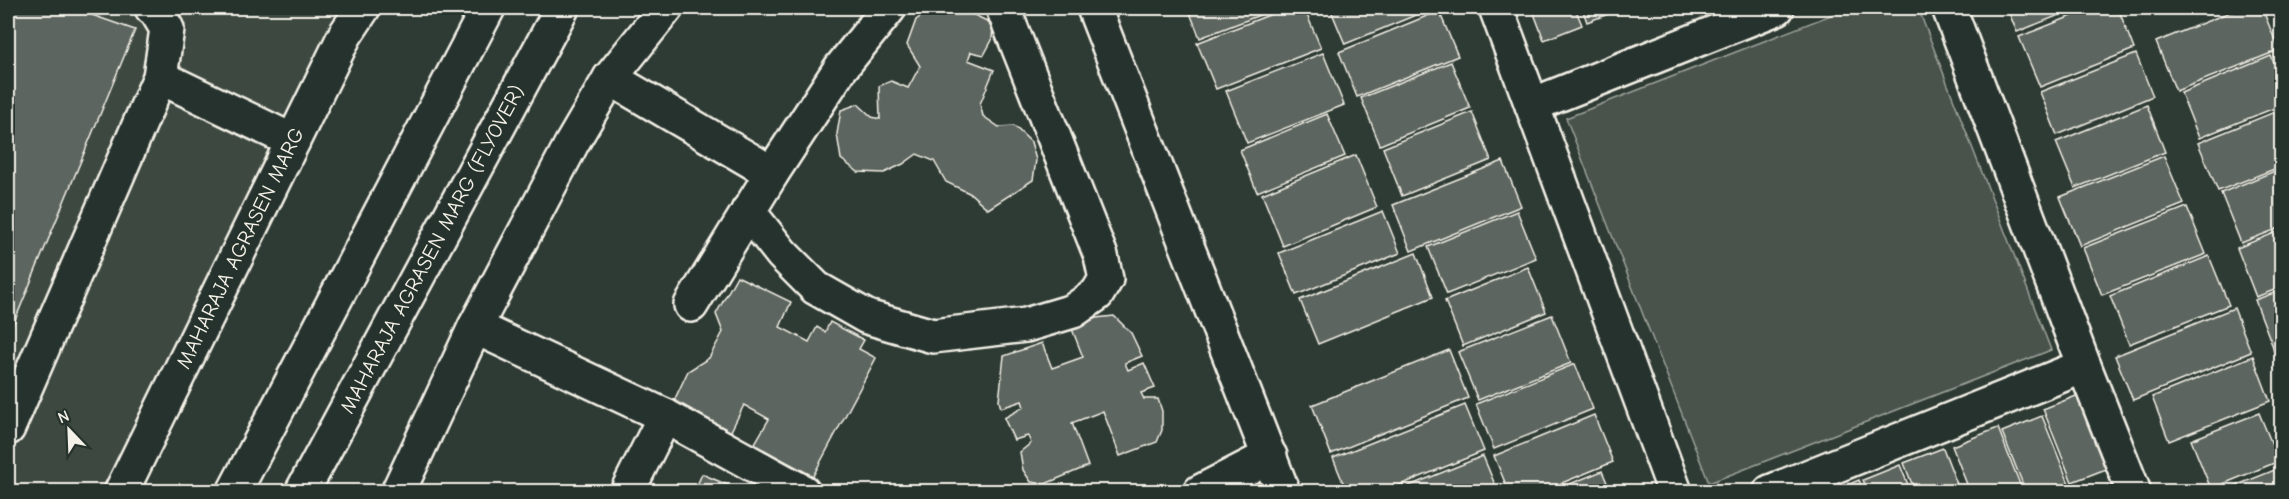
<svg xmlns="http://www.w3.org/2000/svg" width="2289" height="499" viewBox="0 0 2289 499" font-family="'Comic Neue',sans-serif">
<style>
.built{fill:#3c4841}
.green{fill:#48524c;stroke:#9ea29a;stroke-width:1.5}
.building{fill:#5c655e;stroke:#f4f1e8;stroke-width:1.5}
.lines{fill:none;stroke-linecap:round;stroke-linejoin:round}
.minor-casing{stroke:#f4f1e8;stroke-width:38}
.major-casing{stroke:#f4f1e8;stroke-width:38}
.minor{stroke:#26332d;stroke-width:33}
.major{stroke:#26332d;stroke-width:33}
.labels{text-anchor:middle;stroke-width:4.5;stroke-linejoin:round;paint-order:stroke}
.street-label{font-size:21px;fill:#f4f1e8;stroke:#26332d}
</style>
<rect width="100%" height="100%" fill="#2e3b34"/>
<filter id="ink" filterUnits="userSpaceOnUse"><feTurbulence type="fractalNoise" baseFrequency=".0167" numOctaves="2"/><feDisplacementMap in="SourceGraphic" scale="12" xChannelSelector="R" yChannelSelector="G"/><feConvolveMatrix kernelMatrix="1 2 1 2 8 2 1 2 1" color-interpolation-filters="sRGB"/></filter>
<g filter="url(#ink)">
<polygon class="built" points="8,8 357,8 107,491 8,491"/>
<polygon class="green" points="1849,8 1918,8 2051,350 1709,483 1566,118"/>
<g class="building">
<polygon points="8,8 72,8 135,30 8,337"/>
<polygon points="927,8 943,14 945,8 960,8 993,24 992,40 984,55 971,52 968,60 994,70 980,104 983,116 999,127 1014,126 1031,142 1036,160 1033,180 988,209 971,194 946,182 934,161 917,154 903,164 884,173 858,172 841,159 837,134 841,110 858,104 872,117 880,119 879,86 891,81 908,88 920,66 907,45 916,20 923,15"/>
<polygon points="1188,8 1278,8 1200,38"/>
<polygon points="1287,8 1304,8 1321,48 1216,89 1197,43"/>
<polygon points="1330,8 1433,8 1345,44"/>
<polygon points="1532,8 1575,8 1582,25 1544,40"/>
<polygon points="1582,8 1624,8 1587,22"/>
<polygon points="2007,8 2077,8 2017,32"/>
<polygon points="2092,8 2118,8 2134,49 2040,87 2019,37"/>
<polygon points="2240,8 2262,8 2279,50 2176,91 2156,42"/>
<polygon points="1439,11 1458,56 1357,97 1339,52"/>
<polygon points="1323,53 1344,105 1247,143 1226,91"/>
<polygon points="2136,54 2153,96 2057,135 2040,92"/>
<polygon points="2271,56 2282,81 2282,105 2199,138 2181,93"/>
<polygon points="1451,62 1470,108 1380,145 1361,98"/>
<polygon points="2147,105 2165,152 2075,188 2056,142"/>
<polygon points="2282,109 2282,166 2218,191 2198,143"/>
<polygon points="1472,112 1491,160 1402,196 1383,148"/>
<polygon points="1327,114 1345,156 1257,192 1240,150"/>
<polygon points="1356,155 1377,207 1283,246 1262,194"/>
<polygon points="2164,156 2184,204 2080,246 2060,197"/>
<polygon points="1503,161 1521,206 1411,251 1393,205"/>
<polygon points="2282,168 2282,227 2241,243 2221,193"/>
<polygon points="2187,207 2206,254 2102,295 2083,248"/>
<polygon points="1383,211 1400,253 1296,295 1279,253"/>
<polygon points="1517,211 1536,258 1447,294 1428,247"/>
<polygon points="2282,230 2282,287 2256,297 2237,248"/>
<polygon points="1416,253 1433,297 1318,344 1300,300"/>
<polygon points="2209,256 2229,305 2129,344 2110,296"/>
<polygon points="1528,267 1546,312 1463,346 1445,301"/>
<polygon points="737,276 791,302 780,327 809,342 817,327 825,332 830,322 864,340 859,349 876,358 813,476 754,445 769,419 744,405 729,435 673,403 688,371 709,358 723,332 716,314"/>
<polygon points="2282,290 2282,343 2273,347 2255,300"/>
<polygon points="2234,308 2251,352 2133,400 2115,356"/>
<polygon points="1552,315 1571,363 1478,400 1458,352"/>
<polygon points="1114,316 1131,333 1142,356 1125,363 1128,370 1144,363 1155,388 1141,393 1144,399 1158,399 1162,411 1162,430 1157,442 1120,456 1103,411 1072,423 1088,466 1045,484 1031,482 1023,470 1020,452 1031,443 1028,436 1014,440 1004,418 1024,407 1022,401 1001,408 999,401 1004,356 1042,343 1052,368 1083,357 1072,329 1096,318"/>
<polygon points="2282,345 2282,371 2273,349"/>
<polygon points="1449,350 1468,398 1331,454 1312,405"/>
<polygon points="2253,356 2270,401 2169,441 2152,397"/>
<polygon points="1575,364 1593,409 1494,449 1476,404"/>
<polygon points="2089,391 2119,464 2072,482 2043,409"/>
<polygon points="1465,405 1484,451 1383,492 1347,492 1333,458"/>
<polygon points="2259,413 2279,461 2211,489 2191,440"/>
<polygon points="1594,415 1613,462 1540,492 1509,492 1494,456"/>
<polygon points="2042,416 2070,486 2056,492 2026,492 2002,432"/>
<polygon points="1998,428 2023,492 1970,492 1952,446"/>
<polygon points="1943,448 1960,492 1915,492 1904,463"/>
<polygon points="1483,456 1498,492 1394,492"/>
<polygon points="1900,465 1911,492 1868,492 1863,480"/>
<polygon points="2282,467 2282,492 2220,492"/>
<polygon points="1602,471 1611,492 1550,492"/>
<polygon points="702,474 744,492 694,492"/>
<polygon points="1859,480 1864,492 1831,492"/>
<polygon points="2124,480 2129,492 2096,492"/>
</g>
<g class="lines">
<g class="minor-casing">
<g id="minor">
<polyline points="1094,8 1283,492"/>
<polyline points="1496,8 1675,492"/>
<polyline points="1949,8 2084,366 2134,492"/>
<polyline points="160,77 293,141"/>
<polyline points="610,78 772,173"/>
<polyline points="1532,105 1777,8"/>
<polyline points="748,211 782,254 816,288 867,317 933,336 1026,325 1073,311 1097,294 1106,279 1101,256 1003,8"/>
<polyline points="691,305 772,173 840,69 889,8"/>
<polyline points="475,327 665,416 803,492"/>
<polyline points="8,428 160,77 167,29 155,9 152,8"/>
<polyline points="627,492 665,416"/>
<polyline points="1200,492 1270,456"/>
<polyline points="1770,492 2084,366"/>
</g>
</g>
<g class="major-casing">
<g id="major">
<polyline points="121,492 345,35 363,8"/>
<polyline points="234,492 488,8"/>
<polyline points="302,492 562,8"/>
<polyline points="398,492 475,327 572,143 610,78 666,8"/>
</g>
</g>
<use href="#minor" class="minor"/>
<use href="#major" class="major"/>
</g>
</g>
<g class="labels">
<g class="street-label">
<text transform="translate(240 248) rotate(-64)" y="7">MAHARAJA AGRASEN MARG</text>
<text transform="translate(432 249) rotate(-62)" y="7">MAHARAJA AGRASEN MARG (FLYOVER)</text>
</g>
</g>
<rect width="2289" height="499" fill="none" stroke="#26332d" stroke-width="30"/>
<rect x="15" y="15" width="2259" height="469" fill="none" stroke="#f4f1e8" stroke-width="2" filter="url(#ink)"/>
<g transform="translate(69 430) rotate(337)" stroke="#26332d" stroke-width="4.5" paint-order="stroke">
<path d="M0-4.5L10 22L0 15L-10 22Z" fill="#f4f1e8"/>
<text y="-9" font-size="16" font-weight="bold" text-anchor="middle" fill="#f4f1e8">N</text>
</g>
</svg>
